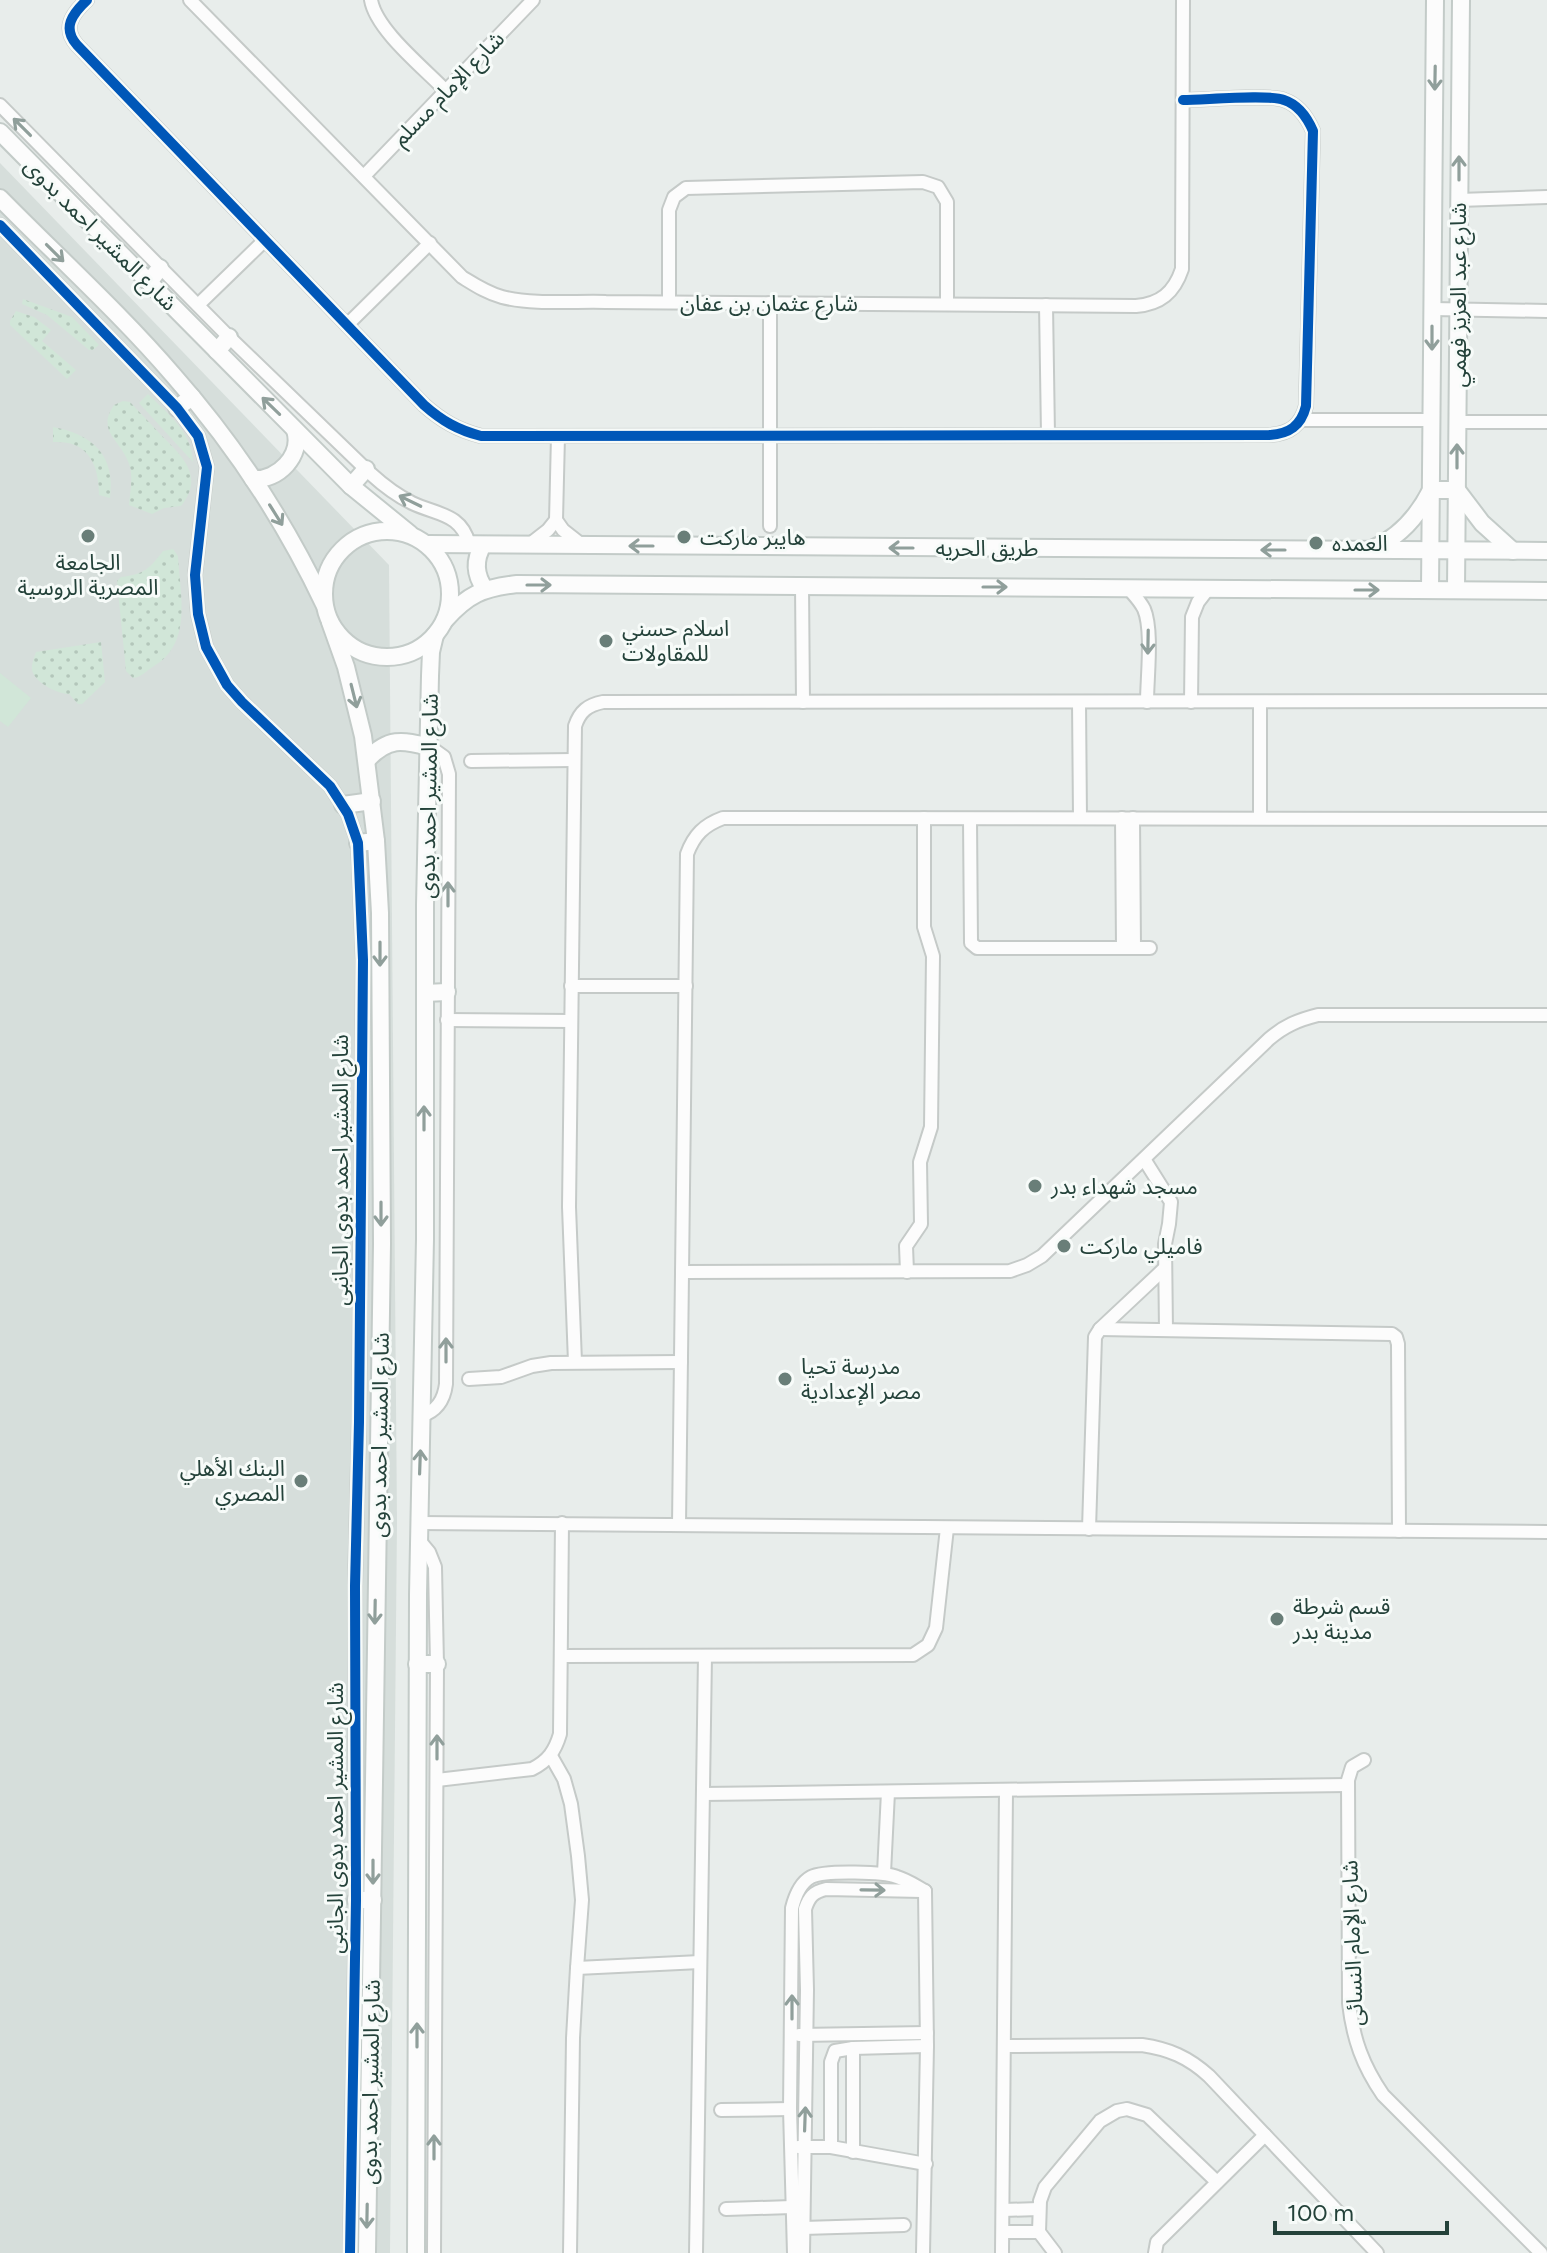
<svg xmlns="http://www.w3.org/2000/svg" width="1547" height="2253" viewBox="0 0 1547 2253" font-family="Figtree,'Noto Sans Arabic',sans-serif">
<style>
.built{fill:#d6dedb}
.grass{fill:url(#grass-dots)}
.pitch{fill:#d1e6d8}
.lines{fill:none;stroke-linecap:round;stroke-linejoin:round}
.street-casing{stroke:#c5cac8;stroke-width:16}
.secondary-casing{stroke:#c3cbc8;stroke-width:20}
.street{stroke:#fcfcfc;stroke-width:12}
.secondary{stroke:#fcfcfc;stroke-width:16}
.cycleway-casing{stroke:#f7fbf9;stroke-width:15}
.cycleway{stroke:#0057b8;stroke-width:10}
.oneway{stroke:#909f9b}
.poi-dot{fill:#697e78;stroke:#f7fbf9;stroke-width:3}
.labels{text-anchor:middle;stroke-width:6;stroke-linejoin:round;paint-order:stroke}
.street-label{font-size:22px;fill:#24423a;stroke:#f7fbf9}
.poi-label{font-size:22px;fill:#24423a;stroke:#f7fbf9;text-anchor:start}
</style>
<defs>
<pattern id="grass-dots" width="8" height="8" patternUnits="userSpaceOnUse" patternTransform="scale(2)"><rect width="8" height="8" fill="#d1e6d8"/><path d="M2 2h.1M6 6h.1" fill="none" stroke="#b3c6ba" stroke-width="1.8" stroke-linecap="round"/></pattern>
</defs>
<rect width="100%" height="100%" fill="#e8edeb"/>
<polygon class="built" points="0,163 389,565 397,1522 390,2253 0,2253"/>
<g class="grass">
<polygon points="23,299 72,317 99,345 93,350 89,350 47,315 22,304"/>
<polygon points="16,311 34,317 51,330 42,341 76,370 67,379 10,325 10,321"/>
<path d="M148,394C168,414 192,432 193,462L139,403Z"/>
<path d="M123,401L130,402C140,413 151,424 161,435C182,456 205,476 181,506L164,508L152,514L129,505C130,492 133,480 130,467C123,440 95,433 114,405Z"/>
<path d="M53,427C92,434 116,455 110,498L99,495C99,464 88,440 53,442Z"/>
<path d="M173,549L178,556C180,594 193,643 154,666C146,671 142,677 133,678L126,671L117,581L121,577C145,574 149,569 163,551Z"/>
<path d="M101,642L105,682L82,704H78L69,694C58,694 38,684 33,673C30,667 34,658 36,652Z"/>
</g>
<polygon class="pitch" points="0,673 31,698 8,727 0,721"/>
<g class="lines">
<g class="street-casing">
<g id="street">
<path d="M87,0C72,14 62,28 77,45L424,405C442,421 458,430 481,436L1269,435C1289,434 1301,426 1306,406L1313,131C1307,117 1299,105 1284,100C1269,94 1204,100 1183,100"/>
<path d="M190,0L462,277C475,285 487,293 502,297C533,305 574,301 606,302L1136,306C1160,304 1174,293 1182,269L1183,0"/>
<path d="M371,0C376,30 424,68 446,91"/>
<path d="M0,105L229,337L371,474C383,485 396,495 412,503C437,515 461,513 469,544"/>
<polyline points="364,176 533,0"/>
<polyline points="1459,200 1547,197"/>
<polyline points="0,225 177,408 198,436 207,467 195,575 198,614 206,647 227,685 242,702 330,786 348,814 358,843 363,960 359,1422 355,1586 356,1900 350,2253"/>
<polyline points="669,302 669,210 674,197 686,188 923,182 938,187 947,202 947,304"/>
<polyline points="198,305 265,240"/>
<polyline points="1046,305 1048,435"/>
<polyline points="1433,309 1547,311"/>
<polyline points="347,325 430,243"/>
<polyline points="1301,420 1432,420"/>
<polyline points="1457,422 1547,422"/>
<polyline points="558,436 556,520 563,530 582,545"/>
<polyline points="770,526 770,303"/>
<polyline points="530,544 548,530 556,520"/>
<polyline points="802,586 803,702"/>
<path d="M1128,588C1134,595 1140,601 1144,609C1153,630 1147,678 1147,702"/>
<polyline points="1079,702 1080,818"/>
<polyline points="1191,702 1192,617 1198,602 1208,589"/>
<polyline points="1260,702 1260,818"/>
<polyline points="471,761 574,760"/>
<polyline points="1122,818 1123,948"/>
<polyline points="1133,818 1134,948"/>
<polyline points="970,819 971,943 977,948 1150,948"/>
<polyline points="571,986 686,986"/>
<polyline points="447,1020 571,1021"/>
<polyline points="1144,1159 1171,1202 1169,1224 1165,1244 1166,1330"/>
<path d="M682,1272L1010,1271L1027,1265L1042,1256L1269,1039C1284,1026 1298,1020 1318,1015H1547"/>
<polyline points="907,1272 906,1246 921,1224 920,1162 931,1127 933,956 924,927 924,818"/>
<polyline points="1100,1329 1392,1334 1396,1337 1398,1344 1399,1531"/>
<path d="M575,1362L569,1207L575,726C580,711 588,705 603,702L1547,701"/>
<polyline points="469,1379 501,1377 532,1366 551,1363 681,1362"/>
<path d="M421,1416C437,1411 444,1400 446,1384L449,774L444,757L430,747"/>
<polyline points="419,1523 1547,1532"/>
<path d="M679,1525L687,854C694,835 704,825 723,818L1547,819"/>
<polyline points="1089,1529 1095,1337 1100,1329 1165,1268"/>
<polyline points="419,1540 429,1552 435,1567 437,1664 434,2253"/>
<polyline points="561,1656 913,1655 928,1645 936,1628 947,1528"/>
<polyline points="551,1756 564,1779 571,1804 578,1856 582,1900 577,1968"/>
<path d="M1364,1760L1352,1767L1348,1780L1349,2003C1353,2039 1363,2066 1383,2095L1541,2253"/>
<path d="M437,1780L532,1769C548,1761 555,1751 560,1734L562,1523"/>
<polyline points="703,1794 1348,1785"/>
<polyline points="884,1873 888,1792"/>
<polyline points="799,2035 927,2033"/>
<path d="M1005,2046L1142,2045C1169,2049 1188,2057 1209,2076L1377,2253"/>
<polyline points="721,2110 790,2109"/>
<polyline points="798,2147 831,2147 926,2164"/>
<polyline points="831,2147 831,2062 835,2051 853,2048 927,2046"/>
<polyline points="853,2152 853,2048"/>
<polyline points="726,2209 792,2207"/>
<polyline points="1003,2210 1039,2209"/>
<polyline points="803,2228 904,2225"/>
<polyline points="1003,2232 1039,2232"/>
<polyline points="570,2253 573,2038 577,1968 700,1962"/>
<polyline points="696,2253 705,1656"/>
<path d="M794,2253L790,2109L792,1908C795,1896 800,1883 811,1877C824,1870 886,1872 897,1877C907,1880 916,1886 925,1891"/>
<path d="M803,2253L807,1990L805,1909C809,1897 813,1892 826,1889L922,1891"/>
<polyline points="923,2253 927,2046 925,1891"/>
<polyline points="1002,2253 1006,1791"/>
<polyline points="1055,2253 1039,2232 1040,2201 1045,2187 1100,2121 1117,2111 1127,2109 1147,2115 1217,2182"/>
<polyline points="1155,2253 1157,2242 1265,2135"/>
</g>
</g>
<g class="secondary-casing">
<g id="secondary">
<polyline points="0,132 351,486 410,534"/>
<path d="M0,198C58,257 120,313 174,376C234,444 285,522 324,604"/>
<polyline points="149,282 160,268"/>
<polyline points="217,351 229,337"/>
<polyline points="177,408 192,397"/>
<path d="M253,479C278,481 303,455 295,430"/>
<polyline points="351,486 366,469"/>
<circle cx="387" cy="594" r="63"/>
<polyline points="427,544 1547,551"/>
<path d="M483,545C474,560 475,575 485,589"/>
<path d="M1372,549C1400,537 1418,516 1431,490H1457L1482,523L1513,551"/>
<polyline points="1430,590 1435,0"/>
<polyline points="1456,590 1461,0"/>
<path d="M445,620C468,594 483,588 517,584L1547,591"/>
<polyline points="330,622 346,667 363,736 376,841 380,913 382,1244 367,2253"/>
<path d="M367,760C388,737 402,740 430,747"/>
<polyline points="343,805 372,801"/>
<polyline points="358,843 376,841"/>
<polyline points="425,993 447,992"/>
<polyline points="417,1664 437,1664"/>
<polyline points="356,1900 373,1900"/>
<polyline points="416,2253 418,1595 425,1239 425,905 430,676 431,652 435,635"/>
</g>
</g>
<use href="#street" class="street"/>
<use href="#secondary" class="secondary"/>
<g class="cycleway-casing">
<g id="cycleway">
<path d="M87,0C72,14 62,28 77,45L424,405C442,421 458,430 481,436L1269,435C1289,434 1301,426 1306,406L1313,131C1307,117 1299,105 1284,100C1269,94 1204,100 1183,100"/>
<polyline points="0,225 177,408 198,436 207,467 195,575 198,614 206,647 227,685 242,702 330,786 348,814 358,843 363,960 359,1422 355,1586 356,1900 350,2253"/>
</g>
</g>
<use href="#cycleway" class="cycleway"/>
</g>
<defs><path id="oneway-shaft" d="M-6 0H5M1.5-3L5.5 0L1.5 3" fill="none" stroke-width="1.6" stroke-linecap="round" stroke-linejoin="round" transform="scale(2)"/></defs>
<g class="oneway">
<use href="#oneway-shaft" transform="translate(1435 78) rotate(91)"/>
<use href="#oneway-shaft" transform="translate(22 127) rotate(-135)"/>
<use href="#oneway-shaft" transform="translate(1459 168) rotate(-90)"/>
<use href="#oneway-shaft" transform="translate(55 253) rotate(45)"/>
<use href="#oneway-shaft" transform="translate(1432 338) rotate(90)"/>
<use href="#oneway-shaft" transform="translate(271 406) rotate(-136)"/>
<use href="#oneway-shaft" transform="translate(1457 456) rotate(-90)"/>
<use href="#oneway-shaft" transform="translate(410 501) rotate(-154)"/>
<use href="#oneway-shaft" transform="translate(276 515) rotate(58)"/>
<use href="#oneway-shaft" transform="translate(641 546) rotate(-180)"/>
<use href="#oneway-shaft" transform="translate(901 548) rotate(-180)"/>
<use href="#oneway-shaft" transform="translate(1273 550) rotate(-180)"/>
<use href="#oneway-shaft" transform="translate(539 585)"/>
<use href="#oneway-shaft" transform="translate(995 587)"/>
<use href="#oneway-shaft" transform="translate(1367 590)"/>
<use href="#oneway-shaft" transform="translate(1148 642) rotate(91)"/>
<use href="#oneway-shaft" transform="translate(354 696) rotate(76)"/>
<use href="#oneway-shaft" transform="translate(448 894) rotate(-90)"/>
<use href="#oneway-shaft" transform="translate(380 954) rotate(90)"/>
<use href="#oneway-shaft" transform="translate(424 1118) rotate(-90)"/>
<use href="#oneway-shaft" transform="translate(381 1214) rotate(90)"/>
<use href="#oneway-shaft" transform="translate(446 1350) rotate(-90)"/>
<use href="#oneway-shaft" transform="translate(420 1462) rotate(-88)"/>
<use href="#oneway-shaft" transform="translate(375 1612) rotate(91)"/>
<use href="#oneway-shaft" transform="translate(437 1747) rotate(-90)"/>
<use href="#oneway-shaft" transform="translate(373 1872) rotate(90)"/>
<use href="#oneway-shaft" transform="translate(873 1890) rotate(1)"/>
<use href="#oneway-shaft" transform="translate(792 2007) rotate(-90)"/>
<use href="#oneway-shaft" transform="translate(417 2035) rotate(-90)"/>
<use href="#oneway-shaft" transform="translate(805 2119) rotate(-88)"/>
<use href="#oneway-shaft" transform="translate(434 2147) rotate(-90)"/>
<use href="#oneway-shaft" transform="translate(367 2216) rotate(91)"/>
</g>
<g class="poi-dot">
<circle cx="88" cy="536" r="8"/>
<circle cx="684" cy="537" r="8"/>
<circle cx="1316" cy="543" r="8"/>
<circle cx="606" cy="641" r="8"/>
<circle cx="1035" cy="1186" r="8"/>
<circle cx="1064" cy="1246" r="8"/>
<circle cx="785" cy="1379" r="8"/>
<circle cx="301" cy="1481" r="8"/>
<circle cx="1277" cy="1619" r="8"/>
</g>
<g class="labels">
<g class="street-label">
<text transform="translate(448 88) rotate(-46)" y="8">شارع الإمام مسلم</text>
<text transform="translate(101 234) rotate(45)" y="8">شارع المشير احمد بدوى</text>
<text transform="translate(1458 295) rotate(-90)" y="8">شارع عبد العزيز فهمي</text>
<text x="769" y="311">شارع عثمان بن عفان</text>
<text x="987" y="556">طريق الحريه</text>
<text transform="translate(428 796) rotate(-89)" y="8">شارع المشير احمد بدوى</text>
<text transform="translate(340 1170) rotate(-90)" y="8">شارع المشير احمد بدوى الجانبى</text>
<text transform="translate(379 1435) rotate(-89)" y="8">شارع المشير احمد بدوى</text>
<text transform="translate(335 1818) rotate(-90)" y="8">شارع المشير احمد بدوى الجانبى</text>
<text transform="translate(1352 1943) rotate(-92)" y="8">شارع الإمام النسائى</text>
<text transform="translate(370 2082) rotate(-89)" y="8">شارع المشير احمد بدوى</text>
</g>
<g class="poi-label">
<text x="700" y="545">هايبر ماركت</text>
<text x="1332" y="551">العمده</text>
<text x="88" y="570" text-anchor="middle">الجامعة<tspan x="88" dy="25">المصرية الروسية</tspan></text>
<text x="622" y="636">اسلام حسني<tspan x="622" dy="25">للمقاولات</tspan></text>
<text x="1051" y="1194">مسجد شهداء بدر</text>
<text x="1080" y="1254">فاميلي ماركت</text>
<text x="801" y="1374">مدرسة تحيا<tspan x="801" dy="25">مصر الإعدادية</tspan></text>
<text x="285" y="1476" text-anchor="end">البنك الأهلي<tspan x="285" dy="25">المصري</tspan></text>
<text x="1293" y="1614">قسم شرطة<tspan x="1293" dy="25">مدينة بدر</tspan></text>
</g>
</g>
<path d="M1275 2221v12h172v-12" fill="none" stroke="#24423a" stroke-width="4"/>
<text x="1287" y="2221" font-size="24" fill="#24423a" stroke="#f7fbf9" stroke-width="6" paint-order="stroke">100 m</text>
</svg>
